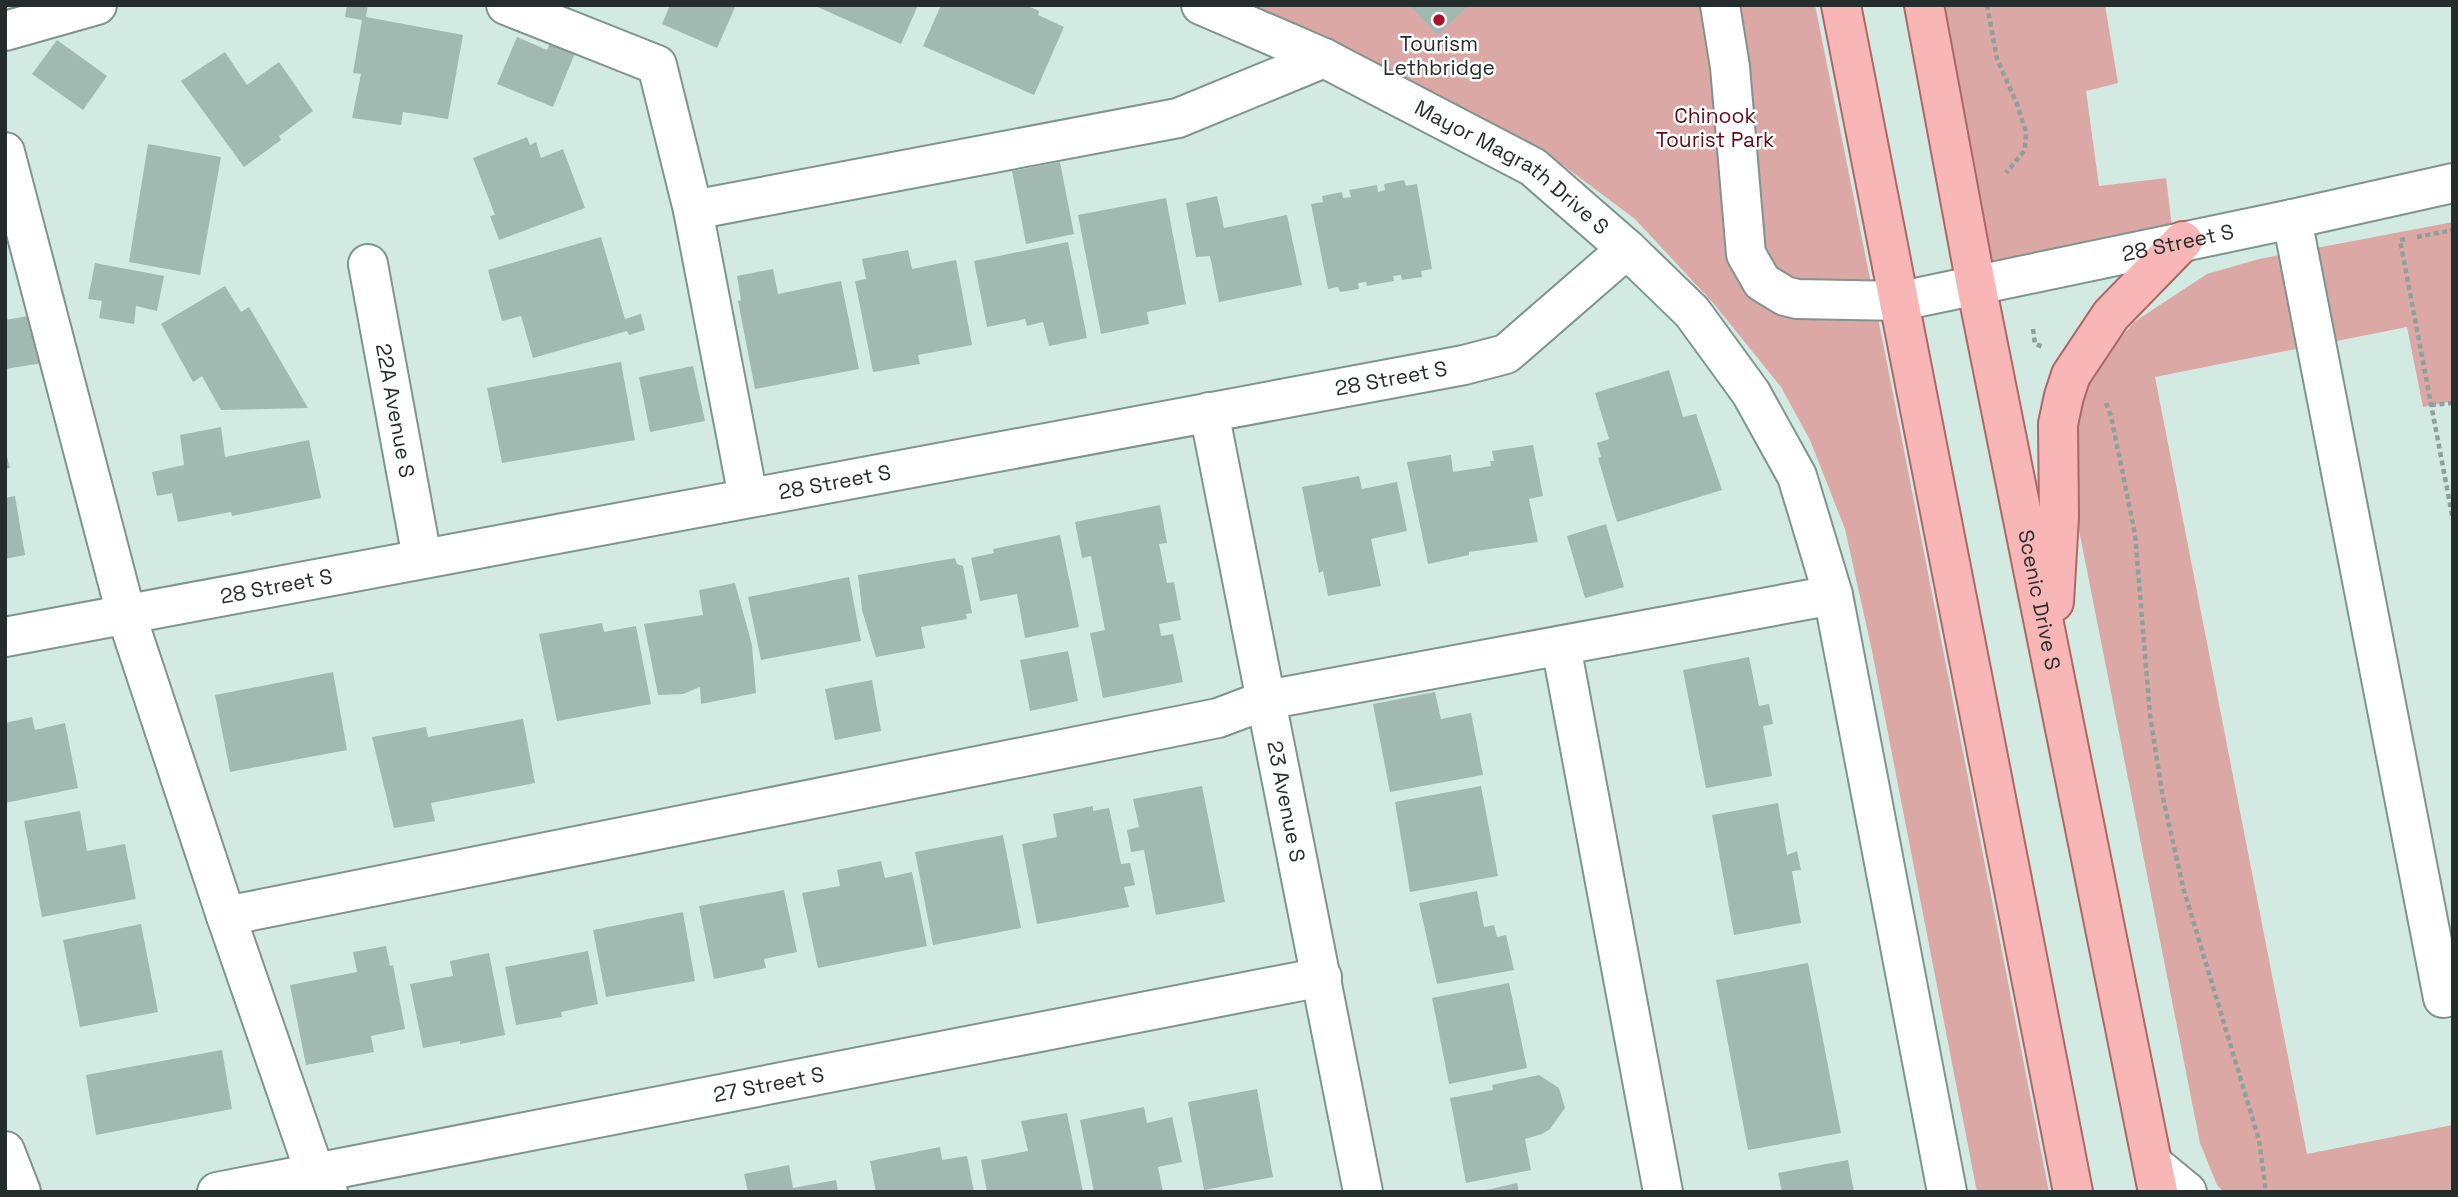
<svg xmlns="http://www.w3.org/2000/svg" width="2458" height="1197" viewBox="0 0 2458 1197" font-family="'Space Grotesk',sans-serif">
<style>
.green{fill:#dba8a6}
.building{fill:#a2b9b2}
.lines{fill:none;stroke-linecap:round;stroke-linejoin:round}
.minor-casing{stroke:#7e948d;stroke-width:42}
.major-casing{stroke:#ab6866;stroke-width:42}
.path{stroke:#8fa09b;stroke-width:4.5;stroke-dasharray:5 3.5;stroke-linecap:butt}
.minor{stroke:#fff;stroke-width:38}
.major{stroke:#f8b7b6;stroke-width:38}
.poi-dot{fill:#a9122b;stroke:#fff;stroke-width:2.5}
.labels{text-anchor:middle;stroke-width:5;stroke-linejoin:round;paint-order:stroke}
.poi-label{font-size:21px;fill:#242d2b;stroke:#fff}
.park-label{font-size:21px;fill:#620b17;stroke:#fff}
.street-label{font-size:21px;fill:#242d2b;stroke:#fff}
</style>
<rect width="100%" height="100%" fill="#d3eae3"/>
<g class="green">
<polygon points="1232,5 1815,5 1888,368 2049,1192 1977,1192 1872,651 1845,529 1810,440 1781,387 1714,304 1635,219 1540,148"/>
<polygon points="1924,5 2105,5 2118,83 2086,91 2099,186 2166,178 2174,243 1976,285"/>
<polygon points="2453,222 2453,401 2423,407 2407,327 2155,377 2307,1154 2453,1125 2453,1192 2224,1192 2217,1185 2200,1143 2078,525 2071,458 2077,407 2096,368 2134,322 2207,274 2259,259"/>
</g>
<g class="building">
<polygon points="347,5 368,5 366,17 463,35 448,119 403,112 401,125 352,118 361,74 353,73 362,20 345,17"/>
<polygon points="670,5 736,5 717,48 662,24"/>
<polygon points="813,5 918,5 901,44"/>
<polygon points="941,5 1026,5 1039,11 1038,15 1064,27 1034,95 923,46"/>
<polygon points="1409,5 1469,5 1438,35"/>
<polygon points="517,37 547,50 552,38 577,48 553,107 497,84"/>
<polygon points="57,40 107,76 83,110 32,74"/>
<polygon points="225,52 247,85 279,62 313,111 279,136 281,140 244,167 181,81"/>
<polygon points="527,137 530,145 536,142 541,158 563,149 585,208 499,240 490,216 495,215 473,158"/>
<polygon points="148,144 221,157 200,275 129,262"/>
<polygon points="1060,162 1074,234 1026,244 1012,171"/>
<polygon points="1404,180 1406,186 1417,184 1432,269 1421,271 1422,277 1402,280 1401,275 1393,276 1394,281 1367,286 1366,282 1358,283 1359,289 1340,292 1338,287 1328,289 1311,204 1323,202 1322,196 1342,192 1343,198 1351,197 1349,190 1377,185 1378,192 1385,190 1384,184"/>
<polygon points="1217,196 1224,228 1287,215 1302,285 1219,302 1210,256 1196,257 1186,203"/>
<polygon points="1166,198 1186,304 1147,312 1149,324 1101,334 1078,215"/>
<polygon points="601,237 625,319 641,314 645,330 629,335 627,331 533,358 521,316 502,321 488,270"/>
<polygon points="1068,242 1087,338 1049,346 1043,322 1027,326 1025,319 987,327 974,261"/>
<polygon points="908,250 912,269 956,260 972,345 918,355 920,364 873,372 855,281 866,279 862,259"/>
<polygon points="95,263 164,276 157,311 136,306 134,324 99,318 102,301 88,299"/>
<polygon points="773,269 778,294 841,281 859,369 755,389 738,301 741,300 737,276"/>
<polygon points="225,286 241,312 249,307 308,408 221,410 202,376 193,382 161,324"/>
<polygon points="40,314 49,362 5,369 5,320"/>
<polygon points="621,362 635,440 502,463 487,388"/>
<polygon points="693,366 705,421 650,432 639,377"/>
<polygon points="1669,370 1683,417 1696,414 1722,490 1617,522 1598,458 1601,457 1597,443 1609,439 1595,393"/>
<polygon points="221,427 225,457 309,440 321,498 232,516 231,512 178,522 172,493 157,496 152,472 184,465 180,435"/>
<polygon points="1533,445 1543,496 1529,499 1538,542 1469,552 1469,555 1428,564 1407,462 1451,455 1453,472 1491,466 1490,461 1494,461 1492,451"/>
<polygon points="5,450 10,468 5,469"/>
<polygon points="1359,476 1362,489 1397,482 1407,531 1371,539 1381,586 1328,596 1323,571 1319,573 1302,487"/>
<polygon points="15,496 25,555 5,559 5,498"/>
<polygon points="1160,505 1167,543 1159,544 1167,583 1174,582 1181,620 1159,624 1161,636 1173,634 1183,682 1103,698 1090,633 1105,630 1091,556 1082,558 1075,522"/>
<polygon points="1606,524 1624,587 1585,598 1567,536"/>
<polygon points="1060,535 1079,627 1025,638 1017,594 980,601 971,558 994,553 993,549"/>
<polygon points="955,558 957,564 963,566 972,613 966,614 967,619 921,627 925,648 876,657 862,610 858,575"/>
<polygon points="849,577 861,641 761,660 748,597"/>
<polygon points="735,583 752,645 756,693 701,704 700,687 683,694 658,695 644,624 703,615 699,590"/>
<polygon points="602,623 604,632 636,626 651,704 557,721 539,634"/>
<polygon points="1068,651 1078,701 1030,711 1020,660"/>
<polygon points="1749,657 1759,706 1769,704 1773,724 1763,726 1772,776 1706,788 1683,670"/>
<polygon points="333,672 347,750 230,772 215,695"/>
<polygon points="872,680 881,731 835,740 825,689"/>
<polygon points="1435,692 1441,719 1471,713 1483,775 1390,792 1373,704"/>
<polygon points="32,717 35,730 65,723 78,788 5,803 5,723"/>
<polygon points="523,719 535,783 431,803 435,821 394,828 372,737 426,727 428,737"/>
<polygon points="1202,786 1225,902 1156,915 1144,850 1131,852 1127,830 1139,827 1133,799"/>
<polygon points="1481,786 1498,876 1410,892 1395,802"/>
<polygon points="1778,803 1787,855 1797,851 1801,870 1792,871 1801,923 1734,935 1712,815"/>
<polygon points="1093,806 1093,811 1109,808 1121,864 1130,863 1135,885 1124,887 1129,907 1037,924 1022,844 1057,837 1053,814"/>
<polygon points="80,811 87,851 125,844 136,899 42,917 24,821"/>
<polygon points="1003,835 1021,928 933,945 915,852"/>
<polygon points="881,861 885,878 912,872 927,946 818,968 802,893 840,886 837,870"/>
<polygon points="784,890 797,952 764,959 766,968 714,979 699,906"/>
<polygon points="1477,891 1484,927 1494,925 1497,937 1506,935 1514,970 1437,984 1419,903"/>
<polygon points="683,912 695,981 606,997 593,930"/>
<polygon points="141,924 158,1012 80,1027 63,940"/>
<polygon points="386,946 390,966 393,965 405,1029 371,1036 374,1052 306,1065 290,985 357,972 353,952"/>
<polygon points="588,951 598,1004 561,1012 562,1017 516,1025 505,967"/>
<polygon points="489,953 505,1035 460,1044 460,1041 423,1048 410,984 453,976 450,961"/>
<polygon points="1808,963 1841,1133 1748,1150 1716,980"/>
<polygon points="1509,983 1527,1068 1449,1084 1432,998"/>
<polygon points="222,1050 232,1109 96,1135 86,1075"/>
<polygon points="1539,1075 1559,1088 1565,1108 1550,1129 1542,1134 1525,1139 1531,1170 1466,1183 1450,1098 1493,1090 1492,1085"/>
<polygon points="1257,1089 1273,1177 1204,1190 1188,1102"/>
<polygon points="1144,1107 1147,1123 1172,1117 1182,1162 1158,1167 1163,1192 1094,1192 1080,1120"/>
<polygon points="1067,1113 1083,1192 987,1192 981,1160 1028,1151 1021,1121"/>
<polygon points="940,1147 942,1160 967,1156 974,1192 876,1192 870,1161"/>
<polygon points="1848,1160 1854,1192 1782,1192 1778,1173"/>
<polygon points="789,1165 793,1188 836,1180 838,1192 748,1192 744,1174"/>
<polygon points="1517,1183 1519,1192 1482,1192 1482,1191"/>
</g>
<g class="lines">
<g class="minor-casing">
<g id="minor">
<polyline points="506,5 657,65 693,210 748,497"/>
<path id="s1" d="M1201,5L1324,58L1533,167L1627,249L1692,312L1751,393L1797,476L1833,595L1947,1192"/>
<path id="s2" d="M1720,5L1730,67L1746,254L1762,282L1785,296L1797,299L1901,301L2292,219L2453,183"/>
<polyline points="5,31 97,5"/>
<polyline points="5,152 126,614 226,916 315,1173 328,1192"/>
<polyline points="693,210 1178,118 1324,58"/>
<polyline points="2292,219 2443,998 2453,996"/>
<path id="s3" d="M368,264L422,558"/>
<path id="s4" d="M1209,412L1363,1192"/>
<path id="s5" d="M5,637L1464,365L1506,354L1627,249"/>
<polyline points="1561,646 1663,1192"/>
<polyline points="226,916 1218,718 1266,700 1833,595"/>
<polyline points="5,1151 21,1192"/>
<polyline points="2153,1164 2187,1192"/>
<path id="s6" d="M217,1192L1322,977"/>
</g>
</g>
<g class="major-casing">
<g id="major">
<polyline points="1841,5 2073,1192"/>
<path id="s7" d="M1924,5L1976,285L2158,1192"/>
<polyline points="2054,602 2059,517 2058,424 2064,396 2071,375 2111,315 2183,241"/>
</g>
</g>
<g class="path">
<polyline points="1987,5 1997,59 2017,104 2026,132 2025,150 2006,173"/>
<polyline points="2417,237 2453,230"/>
<polyline points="2405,239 2400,240 2453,520"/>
<polyline points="2033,329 2035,344 2043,347"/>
<polyline points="2106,403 2111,416 2135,534 2150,715 2163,798 2183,887 2259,1140 2266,1192"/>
<polyline points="2431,405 2453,403"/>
</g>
<use href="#minor" class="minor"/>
<use href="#major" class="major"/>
</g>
<circle class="poi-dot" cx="1439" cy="20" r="7"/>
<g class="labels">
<g class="poi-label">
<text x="1439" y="51">Tourism<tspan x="1439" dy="24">Lethbridge</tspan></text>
</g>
<g class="park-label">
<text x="1715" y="123">Chinook<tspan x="1715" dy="24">Tourist Park</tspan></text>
</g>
<g class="street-label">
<text dy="7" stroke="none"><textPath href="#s1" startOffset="352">Mayor Magrath Drive S</textPath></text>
<text dy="7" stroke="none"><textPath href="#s2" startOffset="709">28 Street S</textPath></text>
<text dy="7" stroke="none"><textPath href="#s5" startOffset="1410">28 Street S</textPath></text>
<text dy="7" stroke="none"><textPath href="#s3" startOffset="149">22A Avenue S</textPath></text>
<text dy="7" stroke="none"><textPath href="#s5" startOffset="844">28 Street S</textPath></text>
<text dy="7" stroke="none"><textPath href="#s5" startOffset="276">28 Street S</textPath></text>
<text dy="7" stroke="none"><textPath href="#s7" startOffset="606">Scenic Drive S</textPath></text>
<text dy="7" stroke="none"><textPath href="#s4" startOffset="397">23 Avenue S</textPath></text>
<text dy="7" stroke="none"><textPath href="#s6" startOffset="562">27 Street S</textPath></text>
</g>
</g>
<rect width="2458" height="1197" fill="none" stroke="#242d2b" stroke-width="14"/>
</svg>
